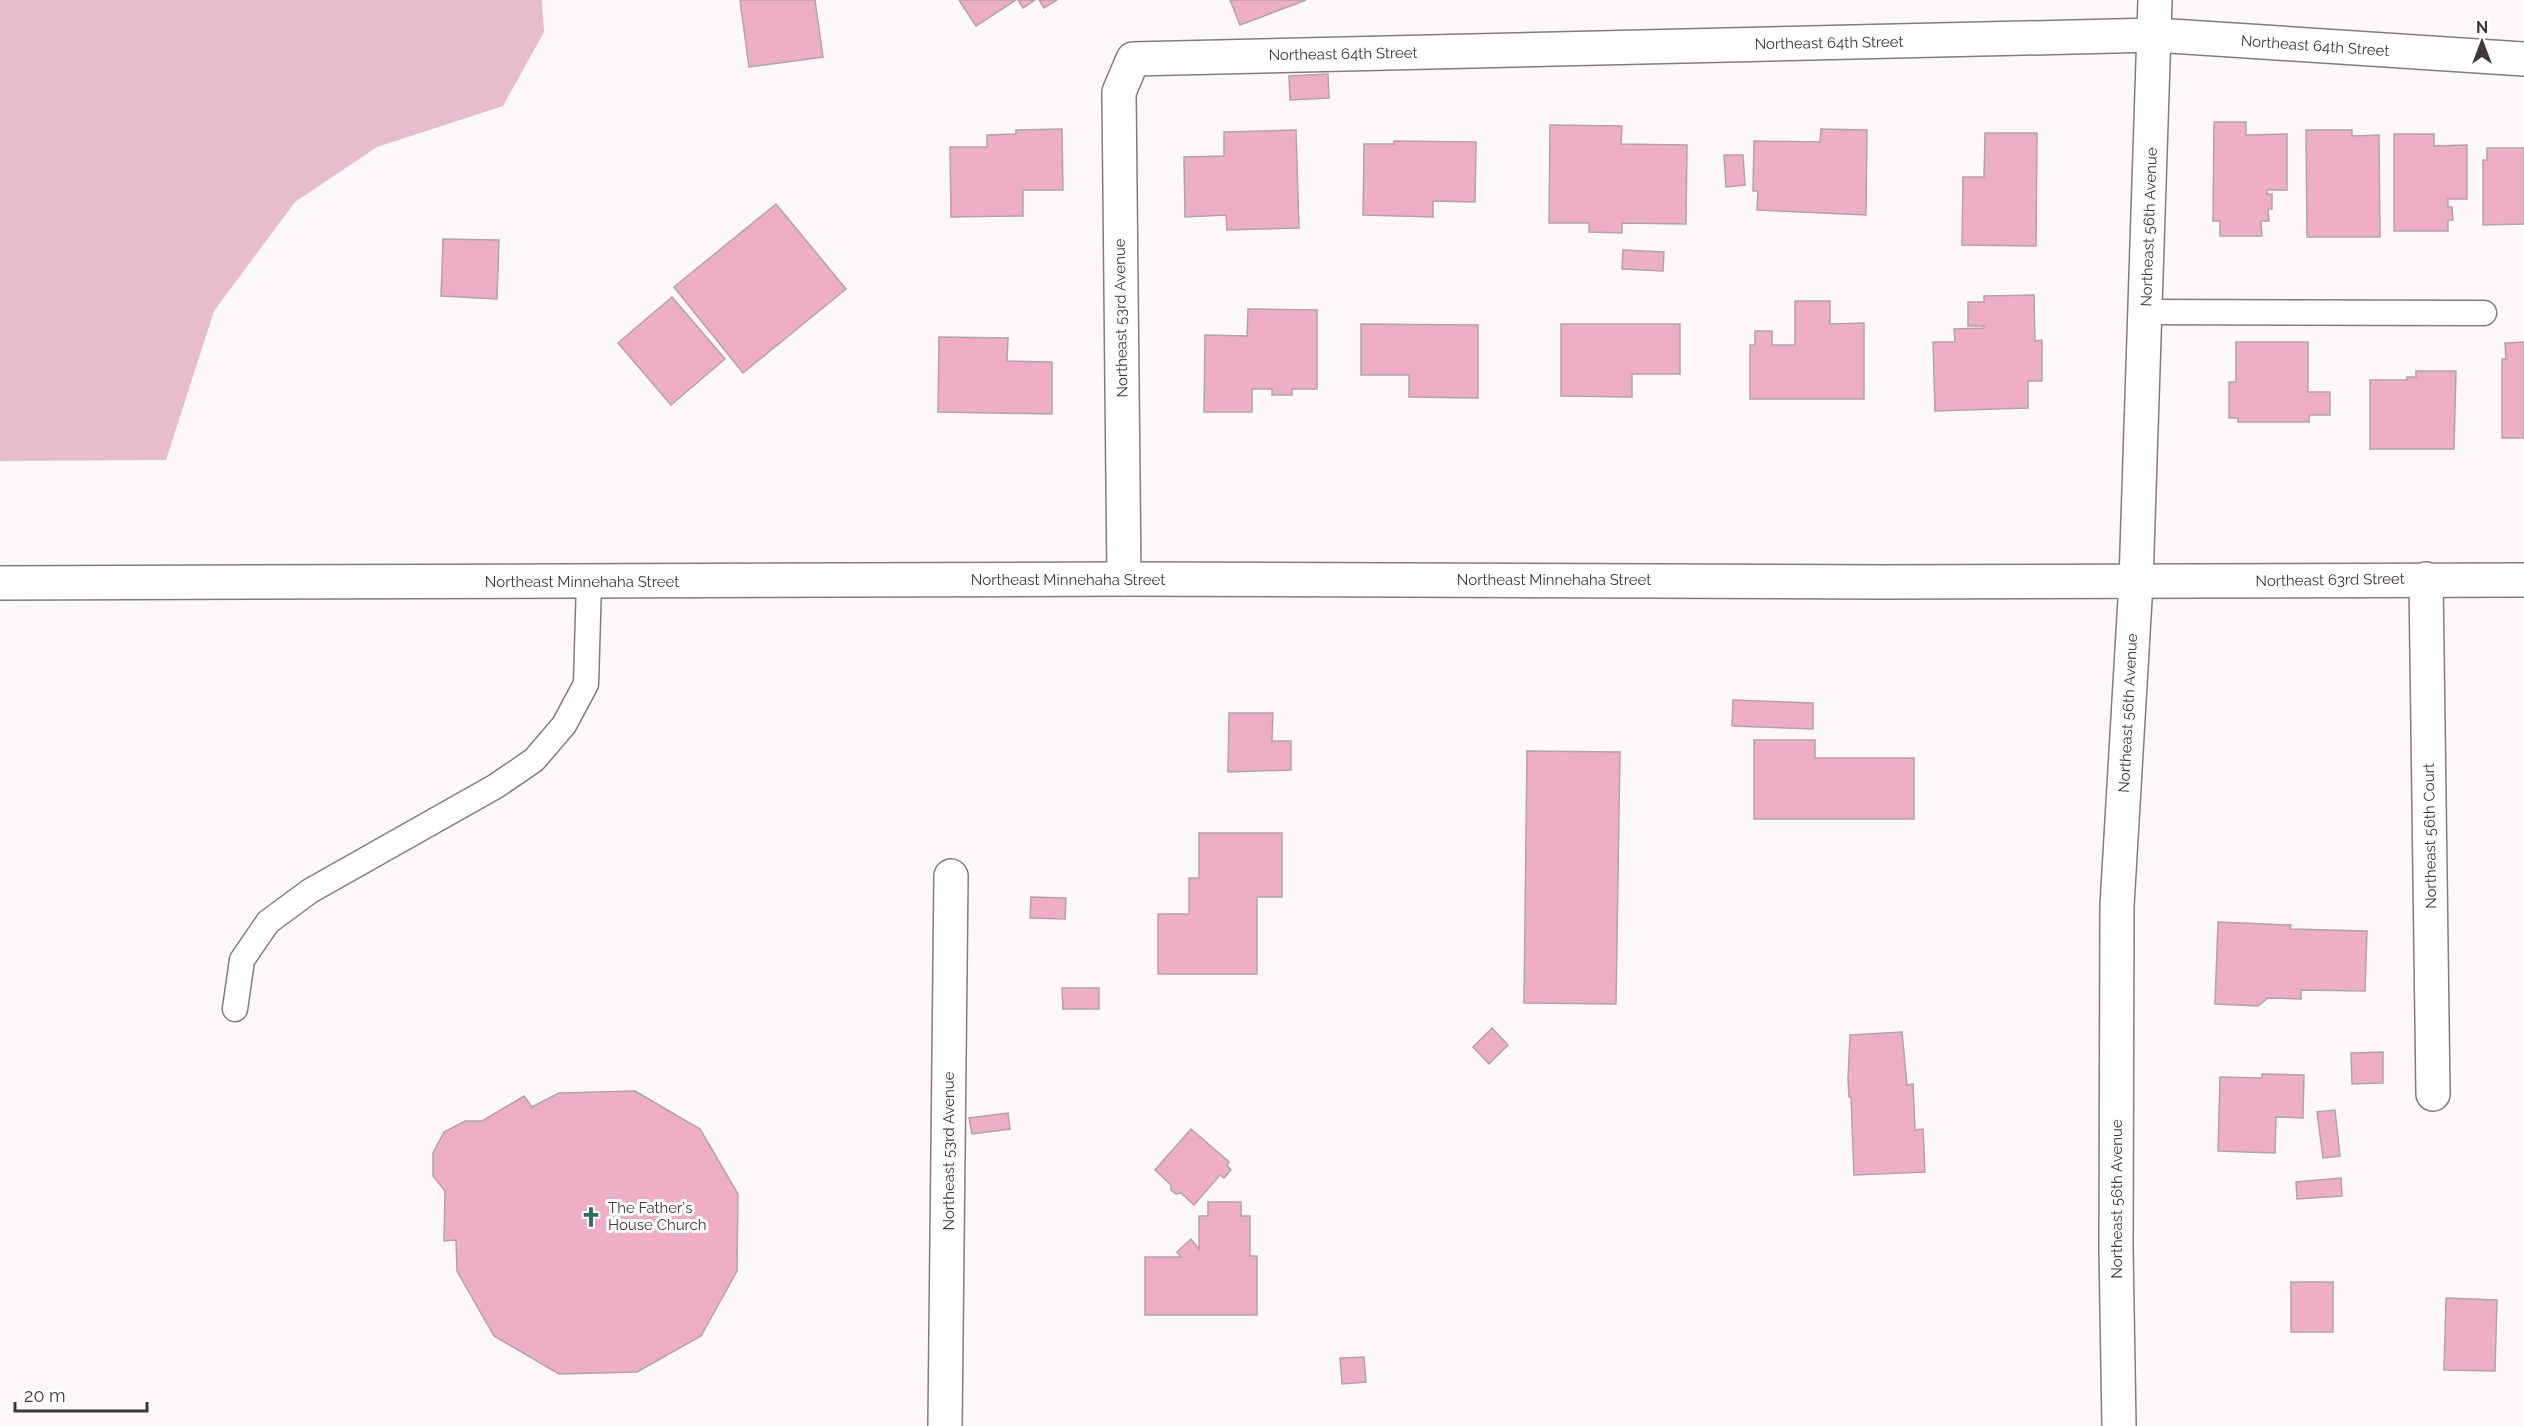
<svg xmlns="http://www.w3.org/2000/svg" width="2524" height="1426" viewBox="0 0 2524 1426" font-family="Raleway,sans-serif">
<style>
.green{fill:#e7bccc}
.building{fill:#eeaec6;stroke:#b5a2a9;stroke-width:1.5}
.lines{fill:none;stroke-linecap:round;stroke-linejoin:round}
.lane-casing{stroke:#8a787e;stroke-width:27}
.street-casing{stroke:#8a787e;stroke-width:36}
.secondary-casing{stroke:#8a787e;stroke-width:36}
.lane{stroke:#fff;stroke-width:24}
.street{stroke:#fff;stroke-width:33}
.secondary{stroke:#fff;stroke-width:33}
.labels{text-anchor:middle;stroke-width:6;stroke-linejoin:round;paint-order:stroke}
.street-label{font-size:15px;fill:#3f373a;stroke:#fff}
.poi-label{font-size:15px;fill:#3f373a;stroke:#fff;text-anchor:start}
</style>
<rect width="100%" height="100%" fill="#fcf8fa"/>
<polygon class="green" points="0,0 542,0 544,32 503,106 377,147 295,202 214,311 166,460 0,461"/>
<g class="building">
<polygon points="740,0 815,0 823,57 749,67"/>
<polygon points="959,0 1016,0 976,26"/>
<polygon points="1018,0 1035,0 1023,8"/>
<polygon points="1039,0 1057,0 1044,8"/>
<polygon points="1230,0 1306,0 1240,25"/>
<polygon points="1328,74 1329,98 1290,100 1289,76"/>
<polygon points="2214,122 2246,122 2246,135 2287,134 2287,190 2267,190 2267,194 2272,194 2272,209 2268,209 2269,221 2261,221 2262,236 2220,236 2220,221 2213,221"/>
<polygon points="1550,125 1622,126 1621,144 1687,145 1686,224 1622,223 1622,233 1589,232 1589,223 1549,223"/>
<polygon points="1062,129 1063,190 1023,190 1023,216 951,217 950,147 987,147 987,135 1016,134 1016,130"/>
<polygon points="1821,129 1867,130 1866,215 1757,210 1758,191 1753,191 1754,141 1820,142"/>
<polygon points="1296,130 1299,228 1227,230 1226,215 1185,217 1184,157 1224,156 1224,132"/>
<polygon points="2306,130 2352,130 2352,136 2379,135 2380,237 2307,237"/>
<polygon points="1985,133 2037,133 2036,246 1962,245 1963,177 1984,177"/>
<polygon points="2394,134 2434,134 2434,146 2467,145 2467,199 2448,199 2448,207 2452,207 2453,220 2448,220 2448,231 2394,231"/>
<polygon points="1394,141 1476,142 1475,202 1433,201 1433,217 1363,215 1364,144 1394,144"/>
<polygon points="2487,148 2524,148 2524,224 2483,225 2483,160 2487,160"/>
<polygon points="1724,155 1743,155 1745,185 1726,187"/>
<polygon points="776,204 846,289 743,373 674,287"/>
<polygon points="443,239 499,240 497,299 441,296"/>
<polygon points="1623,250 1664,252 1663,271 1622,269"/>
<polygon points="2034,295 2035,341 2042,340 2042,381 2028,381 2028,408 1935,411 1933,342 1955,342 1954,329 1984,328 1984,326 1968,326 1968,302 1984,302 1984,296"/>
<polygon points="672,297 725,359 671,405 618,343"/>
<polygon points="1795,301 1830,301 1830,324 1864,323 1864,399 1750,399 1750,345 1755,345 1755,331 1772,331 1772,345 1795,345"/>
<polygon points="1248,309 1317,310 1317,389 1292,389 1292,395 1272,395 1272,389 1252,389 1252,412 1204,412 1205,335 1247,336"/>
<polygon points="1361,324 1478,325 1478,398 1409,397 1409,375 1361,375"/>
<polygon points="1561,324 1680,324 1680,374 1632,374 1632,397 1561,396"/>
<polygon points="939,337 1008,338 1007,361 1052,362 1052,414 938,412"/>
<polygon points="2236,342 2308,342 2308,392 2330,392 2330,415 2309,415 2309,422 2238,422 2238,418 2229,418 2229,382 2236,382"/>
<polygon points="2524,342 2524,438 2502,438 2502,359 2506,359 2505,343"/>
<polygon points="2416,371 2456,371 2454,449 2370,449 2370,380 2407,380 2407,377 2416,377"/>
<polygon points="1733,700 1813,703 1813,729 1732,726"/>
<polygon points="1229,713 1273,713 1272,741 1291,741 1291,770 1228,772"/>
<polygon points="1754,740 1815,740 1815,758 1914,758 1914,819 1754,819"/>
<polygon points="1527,751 1620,752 1616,1004 1524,1003"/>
<polygon points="1199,833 1282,833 1282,897 1257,897 1257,974 1158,974 1158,914 1189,914 1189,878 1199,878"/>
<polygon points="1031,897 1066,898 1065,919 1030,918"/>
<polygon points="2218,922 2291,925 2290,929 2367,931 2365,991 2301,990 2301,999 2268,998 2258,1006 2215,1004"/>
<polygon points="1062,988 1099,988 1099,1009 1063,1009"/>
<polygon points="1492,1028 1508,1045 1489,1064 1473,1047"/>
<polygon points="1902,1032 1907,1085 1913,1084 1915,1130 1923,1129 1925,1172 1854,1175 1851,1097 1849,1097 1848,1079 1850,1035"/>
<polygon points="2383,1052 2383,1083 2352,1084 2351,1053"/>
<polygon points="2262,1074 2304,1075 2303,1118 2276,1117 2275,1153 2218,1151 2220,1077 2262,1078"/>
<polygon points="635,1091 700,1129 738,1194 737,1271 701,1336 637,1372 559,1374 494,1336 457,1271 456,1240 444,1241 445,1191 433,1176 433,1153 444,1132 465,1121 482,1121 524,1096 532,1107 559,1093"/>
<polygon points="2335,1110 2340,1156 2323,1158 2317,1112"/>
<polygon points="1008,1113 1010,1129 972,1134 969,1118"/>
<polygon points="1191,1129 1229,1162 1227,1165 1231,1170 1224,1178 1220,1175 1194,1205 1181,1193 1176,1194 1171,1190 1171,1185 1155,1170"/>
<polygon points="2341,1178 2342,1196 2297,1199 2296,1182"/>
<polygon points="1208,1202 1241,1202 1241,1216 1250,1216 1250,1256 1257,1256 1257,1315 1145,1315 1145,1257 1181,1257 1177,1252 1191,1239 1199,1249 1199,1216 1208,1216"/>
<rect x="2291" y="1282" width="42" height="50"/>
<polygon points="2446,1298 2497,1300 2495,1371 2444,1370"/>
<polygon points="1364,1357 1366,1382 1342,1384 1340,1358"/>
</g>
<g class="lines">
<g class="lane-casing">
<g id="lane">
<polyline points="2146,312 2484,313"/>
<polyline points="235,1009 242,960 268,922 310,891 496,786 534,760 564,725 586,684 589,582"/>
</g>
</g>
<g class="street-casing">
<g id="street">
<polyline points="1124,579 1119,92 1133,59 2155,35 2524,59"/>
<polyline points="2426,579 2433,1094"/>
<polyline points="2136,582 2155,0"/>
<polyline points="945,1426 951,876"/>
</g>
</g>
<g class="secondary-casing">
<g id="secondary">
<polyline points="0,583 1124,579 1881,582 2524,580"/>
<polyline points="2119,1426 2116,1248 2117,906 2136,582"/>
</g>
</g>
<use href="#lane" class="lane"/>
<use href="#street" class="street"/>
<use href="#secondary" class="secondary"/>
</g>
<defs>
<g id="church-bare" transform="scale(1.62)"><path d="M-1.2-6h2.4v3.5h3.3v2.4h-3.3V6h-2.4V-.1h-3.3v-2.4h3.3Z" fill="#2c6f61" stroke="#fff" stroke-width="2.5" paint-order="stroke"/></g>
</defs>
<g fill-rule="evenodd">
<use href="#church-bare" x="591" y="1217"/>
</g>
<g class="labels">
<g class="street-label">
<text transform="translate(1829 43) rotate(-1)" y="5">Northeast 64th Street</text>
<text transform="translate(2315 46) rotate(4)" y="5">Northeast 64th Street</text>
<text transform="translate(1343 54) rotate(-1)" y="5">Northeast 64th Street</text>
<text transform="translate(2149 227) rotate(-88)" y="5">Northeast 56th Avenue</text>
<text transform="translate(1121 318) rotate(-91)" y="5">Northeast 53rd Avenue</text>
<text x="1068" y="585">Northeast Minnehaha Street</text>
<text x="1554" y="585">Northeast Minnehaha Street</text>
<text transform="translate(2330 580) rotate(-1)" y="5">Northeast 63rd Street</text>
<text x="582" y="587">Northeast Minnehaha Street</text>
<text transform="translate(2128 713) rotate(-87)" y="5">Northeast 56th Avenue</text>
<text transform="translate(2430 836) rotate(-91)" y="5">Northeast 56th Court</text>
<text transform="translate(949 1151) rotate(-90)" y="5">Northeast 53rd Avenue</text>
<text transform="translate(2117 1199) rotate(-90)" y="5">Northeast 56th Avenue</text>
</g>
<g class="poi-label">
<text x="608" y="1213">The Father's<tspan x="608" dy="17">House Church</tspan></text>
</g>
</g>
<g transform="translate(2482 42)" stroke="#ffffff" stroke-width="4.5" paint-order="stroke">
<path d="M0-4.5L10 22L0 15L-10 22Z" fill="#3f373a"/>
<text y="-9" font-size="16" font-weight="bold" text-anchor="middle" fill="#3f373a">N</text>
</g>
<path d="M15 1402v9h132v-9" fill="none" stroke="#3f373a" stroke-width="3"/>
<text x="24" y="1402" font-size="18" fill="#3f373a" stroke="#ffffff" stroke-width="4.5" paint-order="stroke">20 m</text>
</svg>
